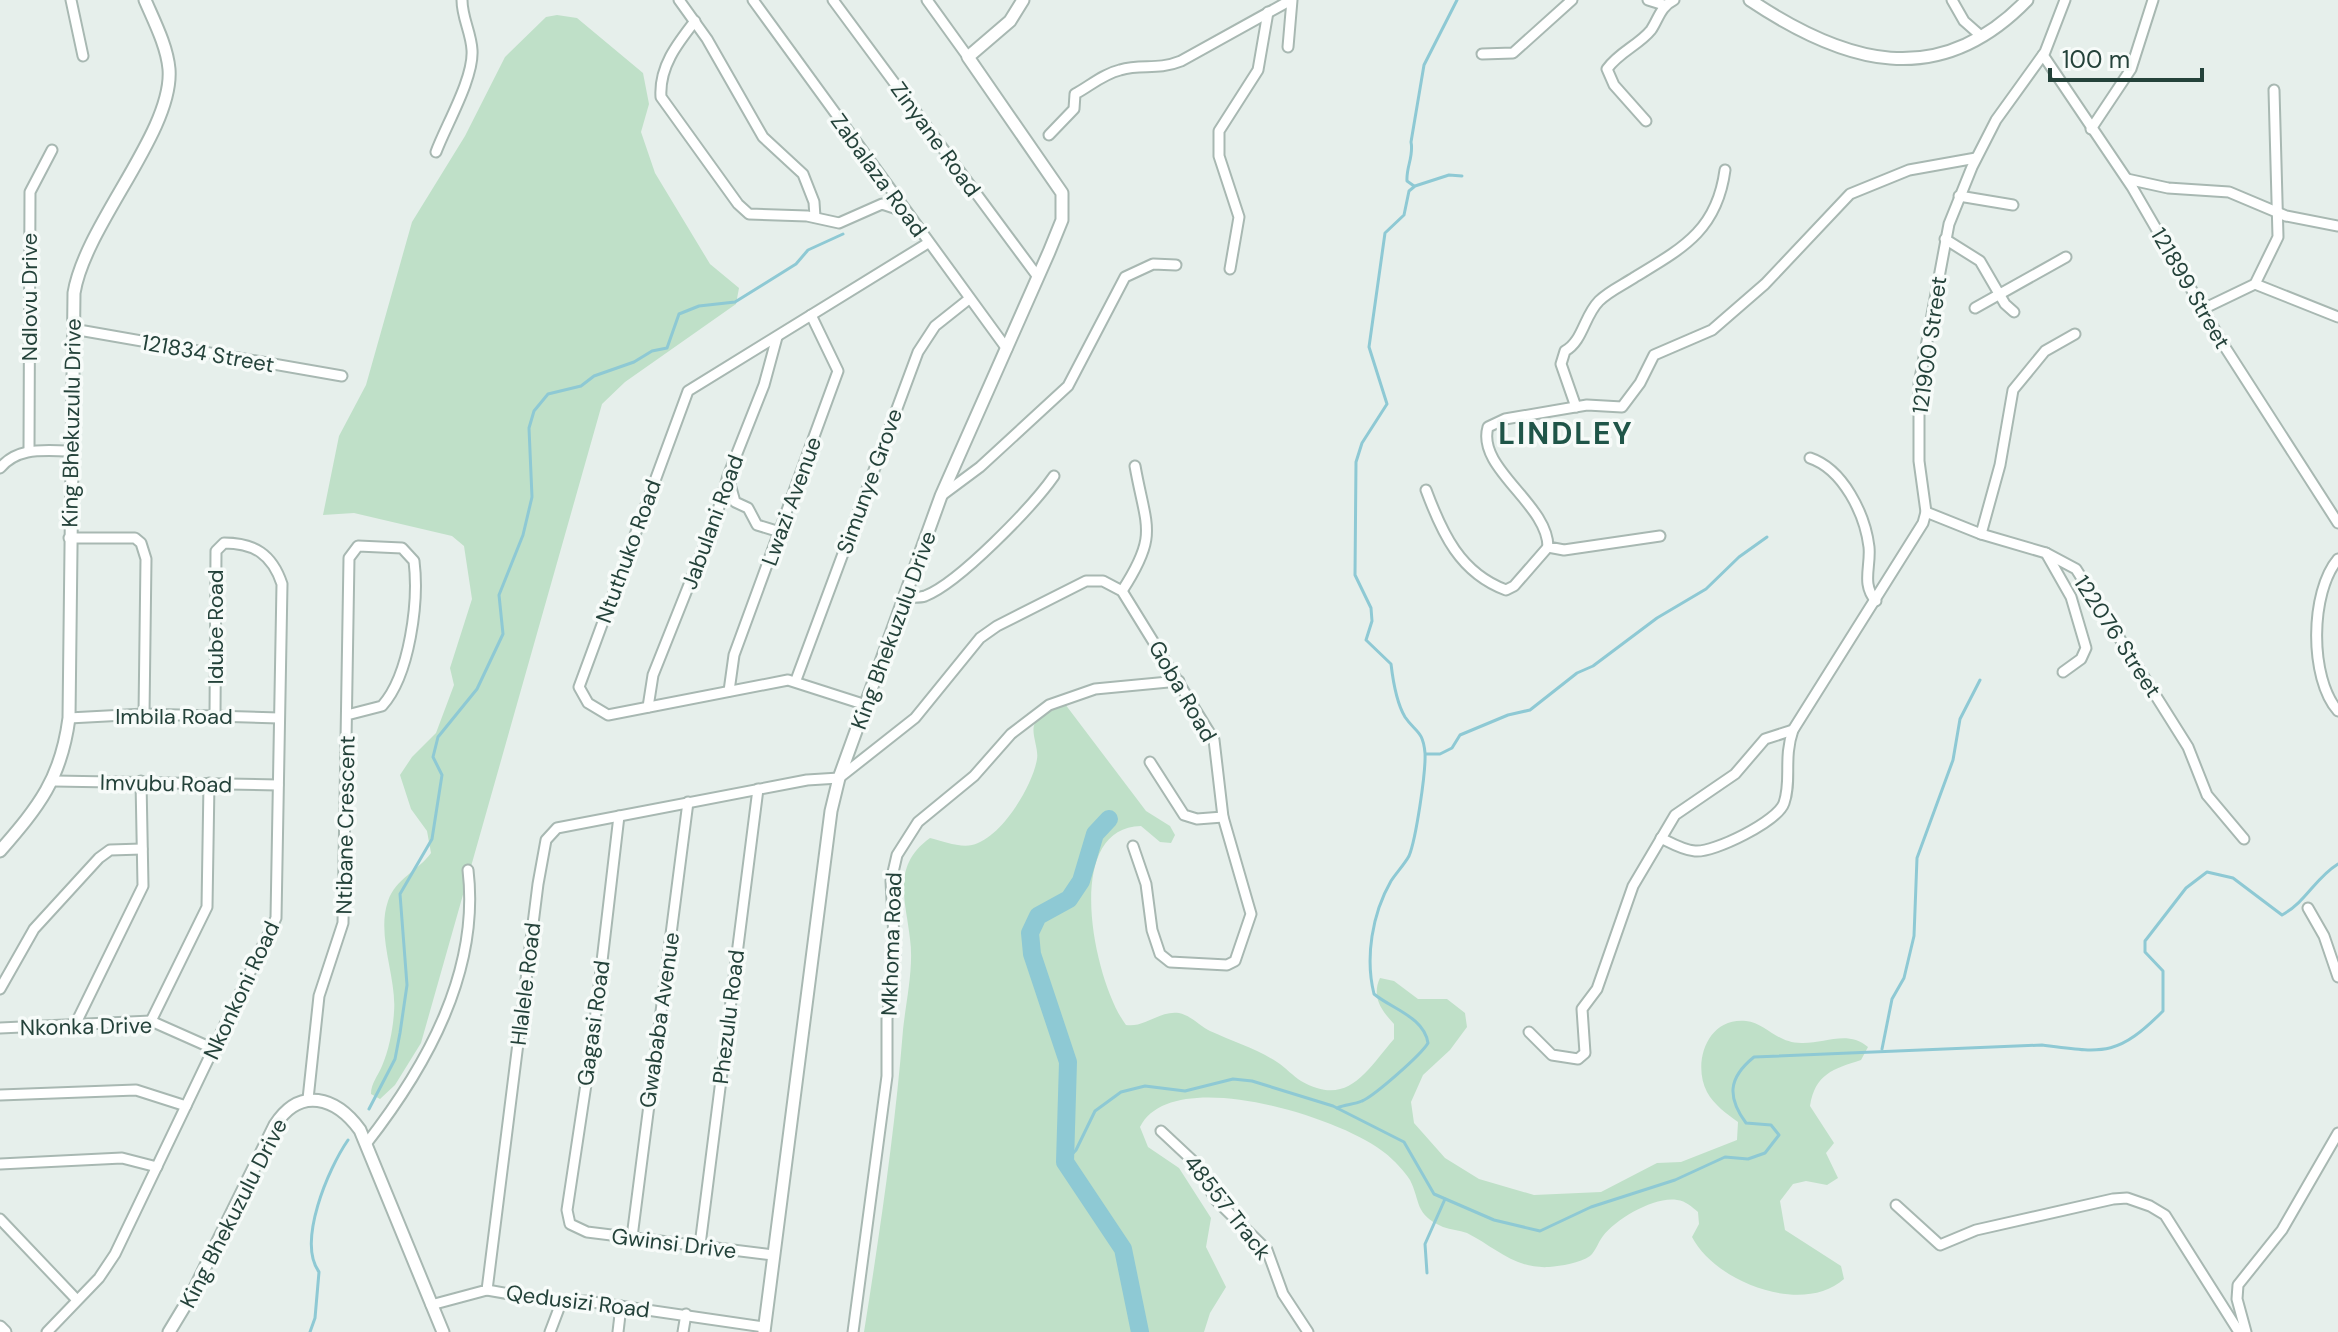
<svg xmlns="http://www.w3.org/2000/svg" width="2338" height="1332" viewBox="0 0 2338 1332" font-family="'DM Sans',sans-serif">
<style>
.green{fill:#bfe0c8}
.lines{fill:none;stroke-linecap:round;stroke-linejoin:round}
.stream{stroke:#8ec9d4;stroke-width:3}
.river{stroke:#8ec9d4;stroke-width:18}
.minor-casing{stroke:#a8b8b2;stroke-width:13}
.tertiary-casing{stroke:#a8b8b2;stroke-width:15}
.minor{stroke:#fff;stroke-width:9}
.tertiary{stroke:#fff;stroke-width:11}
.labels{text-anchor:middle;stroke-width:7;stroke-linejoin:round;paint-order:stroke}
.street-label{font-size:22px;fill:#24423a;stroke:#f7fbf9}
.district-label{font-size:30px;font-weight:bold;letter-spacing:2px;fill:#1f5548;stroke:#f7fbf9}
</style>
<rect width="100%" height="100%" fill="#e6efeb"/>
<g class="green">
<path d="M557,15L577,18L643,73L649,104L641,132L655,173L710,264L739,288L736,304L625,382L602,404L421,1043L395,1085L380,1099L371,1094C371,1083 378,1076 382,1066C389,1050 393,1029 394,1012C397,977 376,936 388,901C396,878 418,871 431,853L427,831L411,809L400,775L412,757L436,733L454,685L450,668L472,599L464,546L452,536L354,513L323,515L339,436L366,385L412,222L465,136L505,57L546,17Z"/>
<path d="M1065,704L1146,811L1170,826L1175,835L1171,843L1160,842L1141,826C1060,828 1095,984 1126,1025C1145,1028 1160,1010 1179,1013C1190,1015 1200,1026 1210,1031C1232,1041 1257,1049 1277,1062C1286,1068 1293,1076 1301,1081C1348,1108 1366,1071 1394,1039V1024C1382,1011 1371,997 1380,978L1394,981L1418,999H1447L1465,1013L1467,1027L1450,1050L1423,1075L1411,1102L1414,1123L1445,1158L1479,1179L1534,1195L1601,1192L1657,1163L1681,1162L1737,1140L1738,1122C1727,1114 1714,1105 1707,1092C1692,1063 1707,1017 1746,1021C1766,1023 1777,1044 1803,1043C1826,1043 1848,1030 1868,1047L1861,1060C1833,1069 1815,1074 1810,1106L1834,1143L1826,1153L1838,1178L1827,1185L1806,1181L1793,1184L1780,1201L1785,1230L1841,1266L1844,1279C1803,1316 1715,1282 1692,1237L1699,1224L1698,1212C1692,1207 1686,1201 1677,1200C1655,1196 1616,1219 1603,1236C1598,1242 1596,1251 1590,1256C1580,1263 1561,1266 1549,1267C1514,1269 1495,1247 1467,1233C1459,1230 1451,1230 1443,1227C1414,1214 1421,1202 1410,1180C1405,1172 1393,1159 1385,1153C1343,1118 1172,1063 1140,1127L1148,1147L1179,1168L1211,1218L1206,1247L1226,1287L1210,1313L1204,1332H864C880,1231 895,1131 903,1030C906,1001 914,967 910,939C906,901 891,866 930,838C942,841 960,848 972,845C1001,839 1033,785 1037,759C1039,748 1030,732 1035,723C1040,712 1054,708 1065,704Z"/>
</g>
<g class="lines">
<g class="stream">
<path d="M1414,186L1407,181C1406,167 1414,156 1411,142L1424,65L1457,0"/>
<polyline points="1426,754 1440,754 1452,748 1460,735 1508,715 1530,710 1577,673 1593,666 1657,618 1706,589 1739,557 1767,537"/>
<polyline points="1882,1049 1892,999 1904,978 1914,936 1917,858 1953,760 1960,719 1980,680"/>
<path d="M1337,1108C1346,1104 1353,1105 1362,1101C1374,1096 1421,1055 1428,1043C1424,1017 1392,1009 1374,994C1365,958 1372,914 1391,881C1396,873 1404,865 1409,856C1416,839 1426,772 1425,753C1423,730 1415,732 1405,717C1396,702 1393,681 1391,664L1366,640L1372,621L1371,608L1355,575L1356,462L1362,443L1387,404L1369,347L1385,233L1404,215L1409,191L1415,186L1449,175L1462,176"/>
<polyline points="369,1109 395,1059 400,1033 407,985 400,894 432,839 442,775 433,757 438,737 477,689 503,634 499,595 523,535 532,497 529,428 534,411 548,394 581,386 594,376 634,362 652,351 667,348 679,314 699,306 735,302 796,264 808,250 843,234"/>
<path d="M1065,1162L1076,1150L1095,1111L1121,1092L1145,1086L1185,1091L1233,1079L1252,1081L1333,1106L1404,1142L1434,1194L1494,1220L1540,1231L1591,1207L1675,1180L1725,1157L1748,1159L1765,1153L1779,1135L1771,1125L1746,1123C1727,1097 1728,1078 1754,1057L2042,1045C2104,1053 2117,1057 2163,1011V971L2145,952V941L2186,888L2207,872L2233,878L2282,915C2307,901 2315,878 2338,864"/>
<polyline points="1427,1273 1425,1244 1445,1199"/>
<path d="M310,1332L315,1318L319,1272C297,1242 328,1169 348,1140"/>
</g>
<polyline class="river" points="1109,819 1095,834 1081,881 1069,899 1038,916 1030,933 1032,954 1068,1062 1065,1162 1123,1249 1140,1332"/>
<g class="minor-casing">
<g id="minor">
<polyline points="71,0 83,56"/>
<polyline points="679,0 707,39 763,137 803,174 814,202 815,217"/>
<polyline points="753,0 1007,349"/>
<polyline points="833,0 1038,277"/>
<polyline points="927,0 968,57"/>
<polyline points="1648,0 1664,5"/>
<polyline points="1952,0 1964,21 1981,36"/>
<path d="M695,21C677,44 659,67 661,97L738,204L749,214L807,216L839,223L882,204L903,211"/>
<polyline points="1288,47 1292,0"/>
<polyline points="1482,54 1513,53 1572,0"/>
<polyline points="2043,55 2132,187 2223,344 2338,523"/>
<path d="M1646,121L1614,85L1607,69C1619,52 1639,45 1651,30C1659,18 1660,7 1674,0"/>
<polyline points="2091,129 2131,69 2153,0"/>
<path d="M1049,135L1074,109L1075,94C1090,86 1103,74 1120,70C1142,63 1156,71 1181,61L1291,0"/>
<path d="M436,152C446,125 474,78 472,50C471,32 462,18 462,0"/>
<polyline points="2127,179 2168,188 2229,192 2286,216 2338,226"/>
<polyline points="1959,196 2013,205"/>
<polyline points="1945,239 1980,261 2005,304 2014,312"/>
<polyline points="1230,269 1239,217 1219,156 1219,131 1258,70 1268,12"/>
<polyline points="2255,284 2338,317"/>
<polyline points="1975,308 2066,257"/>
<polyline points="2203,309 2255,284 2278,237 2274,90"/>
<polyline points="73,329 342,376"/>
<path d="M1576,407L1561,364L1565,351C1583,341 1584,316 1599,301C1609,291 1623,285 1635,277C1683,248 1717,230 1725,170"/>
<polyline points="29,451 30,192 52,150"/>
<path d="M1810,458C1843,469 1865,514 1869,547C1871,567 1861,584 1876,601"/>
<path d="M0,468C19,446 45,451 71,451"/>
<polyline points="728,477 735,502 748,508 757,525 780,532"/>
<path d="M1426,490C1442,533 1460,573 1506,590L1514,586L1548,547"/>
<polyline points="941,496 980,467 1068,386 1125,277 1153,264 1176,265"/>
<polyline points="1926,512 1981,534 2046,553 2076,569 2188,747 2207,795 2244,839"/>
<polyline points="1981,534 2000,465 2013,390 2045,351 2075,334"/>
<path d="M1660,536L1564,550L1548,547C1548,504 1476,468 1488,427L1505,419L1587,405L1622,407L1640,383L1654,355L1712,330L1765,284L1850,194L1909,170L1976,158"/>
<polyline points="69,538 135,538 141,543 146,559 144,714"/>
<polyline points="2046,553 2071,597 2086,648 2081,659 2063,672"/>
<path d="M2338,559C2310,592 2309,678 2338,711"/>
<path d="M1122,591C1159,534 1146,528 1135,466"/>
<path d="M906,597C912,597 919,598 925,596C959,583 1033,506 1054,476"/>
<polyline points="796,680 918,352 935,326 969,299"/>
<polyline points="729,691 734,655 838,371 811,315"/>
<polyline points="866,705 788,680 608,715 588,703 579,687 688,391 928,243"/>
<polyline points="648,707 653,675 716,517 728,476 764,385 777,337"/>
<polyline points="69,718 144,714 279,718"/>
<polyline points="1150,762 1184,815 1197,819 1223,817"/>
<polyline points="54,781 278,785"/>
<polyline points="619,816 593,1038 567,1210 570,1224 587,1232 773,1255"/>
<path d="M1661,838C1671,843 1683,850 1695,851C1714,853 1778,821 1784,803C1792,780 1783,759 1793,730L1923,523L1926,512L1919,461V384L1949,224L1972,167L1996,120L2045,52L2065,0"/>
<polyline points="2308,908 2324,936 2338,977"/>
<polyline points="0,989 34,929 99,858 110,850 142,849"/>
<polyline points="151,1021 207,907 209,783"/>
<polyline points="76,1023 143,886 141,781"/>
<polyline points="0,1028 151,1021 214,1049"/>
<polyline points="1529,1032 1552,1055 1578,1059 1585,1053 1582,1009 1597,989 1633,886 1675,815 1735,774 1765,739 1793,730"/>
<polyline points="0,1095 136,1090 186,1106"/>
<path d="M308,1099L319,996L343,923L349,558L358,546L402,548L414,561C419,601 410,675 382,706L347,715"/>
<polyline points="1161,1131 1192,1160 1216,1200 1267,1250 1283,1294 1308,1332"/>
<path d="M366,1144C427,1066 480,971 468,870"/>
<polyline points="0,1164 122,1158 157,1167"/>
<polyline points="1896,1205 1940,1245 1976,1230 2113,1199 2127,1198 2150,1206 2165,1215 2239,1332"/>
<polyline points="0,1219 77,1300"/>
<polyline points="632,1237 688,802"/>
<polyline points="700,1245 758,789"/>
<polyline points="487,1290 561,1303 585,1301 764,1327"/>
<polyline points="431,1305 487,1290 538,884 546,840 557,828 807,780 839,778 915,718 980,638 997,626 1086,581 1103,581 1122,591 1214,740 1223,817 1251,914 1235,961 1227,965 1170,962 1160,954 1152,930 1146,884 1133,846"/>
<path d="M47,1332L99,1278L115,1254L276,918L282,584C272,554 254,543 224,543L216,551L215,716"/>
<polyline points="550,1332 561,1303"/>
<polyline points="618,1332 621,1306"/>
<polyline points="683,1332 686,1314"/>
<polyline points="853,1332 887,1076 887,1019 895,958 891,881 897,855 918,822 974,776 1011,734 1049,705 1095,689 1179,681"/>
<polyline points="2246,1332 2237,1299 2238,1285 2282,1230 2338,1133"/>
</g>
</g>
<g class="tertiary-casing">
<g id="tertiary">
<path d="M1750,0C1844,63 1938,92 2027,0"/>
<path d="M0,851C39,806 61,779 69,718L74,293C85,225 174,131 169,69C167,46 154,21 145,0"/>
<polyline points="0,1327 5,1332"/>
<path d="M169,1332L192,1294L275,1125C300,1086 336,1097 360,1130L443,1332"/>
<polyline points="764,1332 831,811 839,778 941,496 1049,252 1062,220 1062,193 968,57 1010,21 1023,0"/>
</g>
</g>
<use href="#minor" class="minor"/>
<use href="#tertiary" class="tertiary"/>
</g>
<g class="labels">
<g class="street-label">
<text transform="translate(936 139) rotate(54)" y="8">Zinyane Road</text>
<text transform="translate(879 175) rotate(54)" y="8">Zabalaza Road</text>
<text transform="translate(2191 288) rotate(60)" y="8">121899 Street</text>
<text transform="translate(29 297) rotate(-90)" y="8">Ndlovu Drive</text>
<text transform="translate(1929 345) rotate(-82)" y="8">121900 Street</text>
<text transform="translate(208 353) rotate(10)" y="8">121834 Street</text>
<text transform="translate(71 423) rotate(-89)" y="8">King Bhekuzulu Drive</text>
<text transform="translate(869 481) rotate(-70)" y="8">Simunye Grove</text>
<text transform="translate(791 501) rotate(-70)" y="8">Lwazi Avenue</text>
<text transform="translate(712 522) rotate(-70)" y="8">Jabulani Road</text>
<text transform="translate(628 551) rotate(-70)" y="8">Ntuthuko Road</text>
<text transform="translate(215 627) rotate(-90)" y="8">Idube Road</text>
<text transform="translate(893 630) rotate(-70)" y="8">King Bhekuzulu Drive</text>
<text transform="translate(2118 636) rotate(57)" y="8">122076 Street</text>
<text transform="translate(1183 691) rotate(60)" y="8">Goba Road</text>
<text x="174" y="724">Imbila Road</text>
<text transform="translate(166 783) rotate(1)" y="8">Imvubu Road</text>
<text transform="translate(345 825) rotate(-89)" y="8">Ntibane Crescent</text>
<text transform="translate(891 944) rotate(-88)" y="8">Mkhoma Road</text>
<text transform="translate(525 984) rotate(-83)" y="8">Hlalele Road</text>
<text transform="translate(241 990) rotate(-65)" y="8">Nkonkoni Road</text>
<text transform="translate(728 1017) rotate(-83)" y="8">Phezulu Road</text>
<text transform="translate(659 1020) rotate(-82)" y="8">Gwababa Avenue</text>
<text transform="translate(593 1023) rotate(-82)" y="8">Gagasi Road</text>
<text transform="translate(86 1026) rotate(-1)" y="8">Nkonka Drive</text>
<text transform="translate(1228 1207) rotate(52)" y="8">48557 Track</text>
<text transform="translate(233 1213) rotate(-63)" y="8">King Bhekuzulu Drive</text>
<text transform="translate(674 1243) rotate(7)" y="8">Gwinsi Drive</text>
<text transform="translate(578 1301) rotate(7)" y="8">Qedusizi Road</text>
</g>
<g class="district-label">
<text x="1566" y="444">LINDLEY</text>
</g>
</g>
<path d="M2050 68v12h152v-12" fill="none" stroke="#24423a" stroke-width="4"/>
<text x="2062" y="68" font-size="24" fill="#24423a" stroke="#f7fbf9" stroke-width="6" paint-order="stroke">100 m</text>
</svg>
